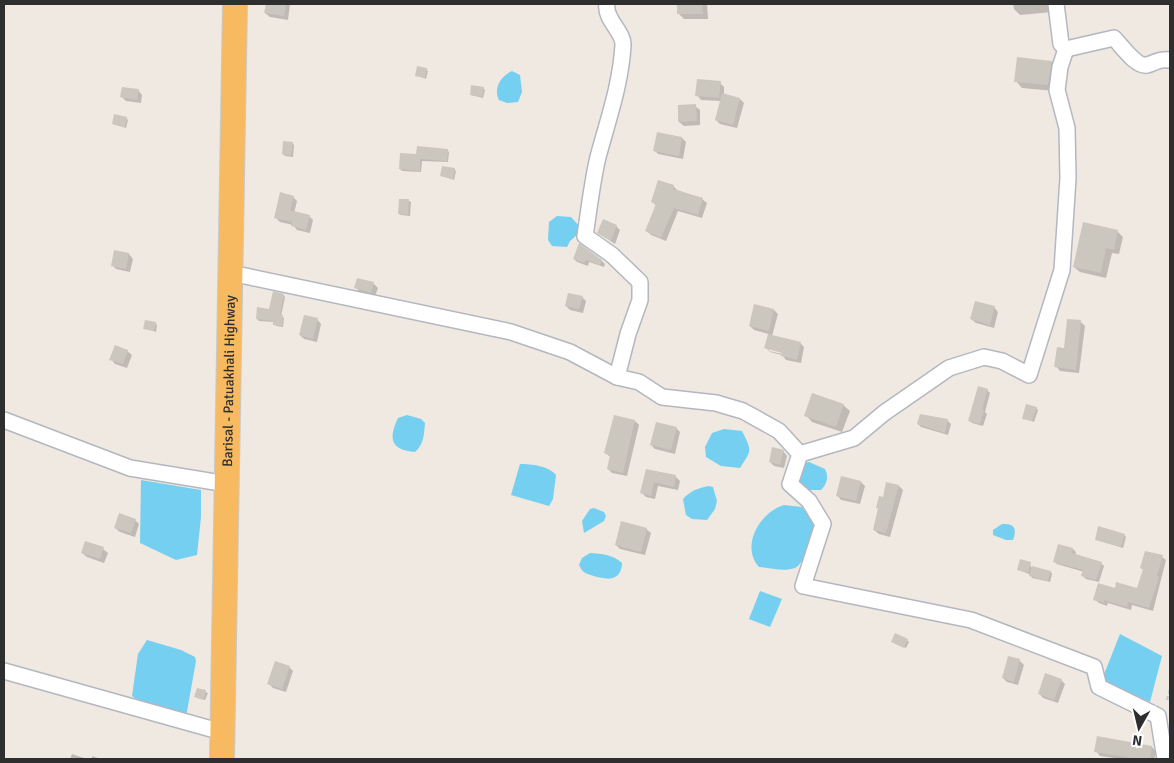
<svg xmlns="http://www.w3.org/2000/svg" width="1174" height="763" viewBox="0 0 1174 763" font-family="Signika,sans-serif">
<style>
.water{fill:#75cff0}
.shadow{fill:#0003;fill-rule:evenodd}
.building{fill:#cbc7bf}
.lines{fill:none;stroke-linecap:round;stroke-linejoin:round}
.minor-casing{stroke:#b4b7c1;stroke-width:18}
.trunk-casing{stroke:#c9c9c9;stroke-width:26}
.path{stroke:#c9c9c9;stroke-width:2.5;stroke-dasharray:4 2.5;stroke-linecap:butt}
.minor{stroke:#fff;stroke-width:15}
.trunk{stroke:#f8ba60;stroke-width:24}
.labels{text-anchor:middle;stroke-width:4;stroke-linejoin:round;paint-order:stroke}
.street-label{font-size:14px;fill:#2e2e2e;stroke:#fff}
</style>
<rect width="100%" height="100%" fill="#efe9e1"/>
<g class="water">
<path d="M512,71L520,75L522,92L518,102L507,103L499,100C493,88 501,76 512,71Z"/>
<polygon points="557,216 571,217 579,226 577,235 570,241 567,247 552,246 548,240 549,222"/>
<path d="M407,415L421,419L425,423C424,434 424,444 415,452C391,450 388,439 398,418Z"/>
<path d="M724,429L742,431C752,451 752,450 740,468L721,466L706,457L705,447L712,433Z"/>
<path d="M809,462L825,469C829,477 827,484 821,490H807L800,484L799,477L804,463Z"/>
<path d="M520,464C531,464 549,466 556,475L553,499L549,506L511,495Z"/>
<polygon points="141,480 201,490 201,517 197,555 176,560 140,543"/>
<path d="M709,486L713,487L717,501L715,509L707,520L692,519L686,515L683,499C690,491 698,488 709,486Z"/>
<path d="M784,505L802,507C805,512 811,517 813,523C818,531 803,565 795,568C784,572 770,568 759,567C740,546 760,512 784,505Z"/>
<polygon points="594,508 604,512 606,516 604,521 584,533 582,521 590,509"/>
<path d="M1002,524C1015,523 1017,529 1013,540H1006L993,535V530Z"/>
<path d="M590,553C602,554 612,554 622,563C622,568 620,575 615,577C609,581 590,576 584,572C582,571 580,567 579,565L582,558Z"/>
<polygon points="760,591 782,599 770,627 749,619"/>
<polygon points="1120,634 1162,656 1150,702 1101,682"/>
<polygon points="147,640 181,650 195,657 196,661 186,717 151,710 132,696 138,654"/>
</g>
<g class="shadow">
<polygon points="267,4 290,4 288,20 270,17 265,13"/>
<polygon points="678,4 707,4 708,19 684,19 679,14"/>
<polygon points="1013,4 1051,4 1052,12 1020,15 1014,9"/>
<polygon points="1052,62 1058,68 1054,91 1022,88 1016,81"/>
<polygon points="426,69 428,71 426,79 416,75"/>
<polygon points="720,83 724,87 724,95 740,99 744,103 737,128 720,124 716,120 721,101 701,100 697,95"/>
<polygon points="483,88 485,90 483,98 471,95"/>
<polygon points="138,90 142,95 141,103 126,101 122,97"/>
<polygon points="695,106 700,110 700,125 684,126 679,122"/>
<polygon points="126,118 128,120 126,128 113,124"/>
<polygon points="658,133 682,138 686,142 683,159 658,154 654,150"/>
<polygon points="292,143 294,145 293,157 285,156 283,154"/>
<polygon points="447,150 449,152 448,162 422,161 421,172 402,171 400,169 418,155"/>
<polygon points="454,169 456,171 454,180 442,176"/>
<polygon points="673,186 677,190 702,199 707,203 702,218 678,211 666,241 651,235 646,230 657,206 652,202"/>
<polygon points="293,197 297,201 294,213 309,216 313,220 310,233 297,230 293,225 280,222 275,217"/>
<polygon points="409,201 411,202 410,216 401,215 399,214"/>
<polygon points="1084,224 1118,232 1123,237 1119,254 1112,253 1106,278 1080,272 1074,267"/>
<polygon points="616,226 620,230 615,244 599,233"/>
<polygon points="115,252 129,254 133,259 130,272 116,269 112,265"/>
<polygon points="574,259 602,261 605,264 604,267 589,262 588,266 577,262"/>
<polygon points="374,284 378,288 375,296 360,292 356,288"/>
<polygon points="283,295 285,297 281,316 284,318 283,327 276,326 274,322 259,321 257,319 270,310"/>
<polygon points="582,297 586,301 583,313 570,310 566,306"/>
<polygon points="994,307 998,312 994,328 976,323 971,319"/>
<path d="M774,310L778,314L772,336L800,343L804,347L801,363L786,360L782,355L770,352L766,348L769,334L754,330L750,326ZM769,348L788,353L787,355L769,351Z"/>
<polygon points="317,319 321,324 317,342 304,339 300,335"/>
<polygon points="1081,322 1085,326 1079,373 1060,371 1056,366"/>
<polygon points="155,323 157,325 156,332 145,328"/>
<polygon points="127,351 132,355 127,368 115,364 111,359"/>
<polygon points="987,390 990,393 985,412 987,414 983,426 972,423 969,420"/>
<polygon points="843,405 850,411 842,432 812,422 806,415"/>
<polygon points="1036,408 1038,410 1034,422 1024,418"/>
<polygon points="615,416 635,421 639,425 627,476 612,473 608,469 611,457 605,453"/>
<polygon points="936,417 948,421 951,424 948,435 921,427 918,424"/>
<polygon points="676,428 680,432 675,454 655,449 651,445"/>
<polygon points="783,451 787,456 784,468 774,466 770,462"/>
<polygon points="661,473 676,477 680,481 678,490 658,486 655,499 646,497 642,493"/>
<polygon points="861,482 865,486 860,504 841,500 837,495"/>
<polygon points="899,486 903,490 890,537 879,534 874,530 884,498"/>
<polygon points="135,520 139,524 135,537 120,532 115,528"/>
<polygon points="646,529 651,533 645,555 620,549 616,545"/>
<polygon points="1124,535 1126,537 1123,548 1097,540"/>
<polygon points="103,549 108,553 104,563 87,557 82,553"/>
<polygon points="1073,549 1076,552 1075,556 1101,563 1104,566 1099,582 1086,579 1083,576 1084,572 1057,564 1054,561"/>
<polygon points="1162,557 1166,560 1153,611 1132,605 1131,610 1108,603 1107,606 1099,603 1095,600 1115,589 1138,590 1144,570 1141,568"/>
<polygon points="1030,563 1031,567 1051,572 1052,574 1050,582 1032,578 1031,575 1019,570"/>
<polygon points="907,640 909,642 906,648 892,642"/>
<polygon points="1009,658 1020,661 1024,665 1018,685 1007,682 1003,678"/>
<polygon points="289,667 293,671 286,692 273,688 269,684"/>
<polygon points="1061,680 1065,684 1058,703 1043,698 1039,693"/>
<polygon points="198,689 208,693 205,700 197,698"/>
<polygon points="1098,738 1152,747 1156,752 1154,759 1121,759 1100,756 1096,751"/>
<polygon points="72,754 87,759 70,759"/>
<polygon points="92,756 101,759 92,759"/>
</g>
<g class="building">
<polygon points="266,4 286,4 284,16 264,13"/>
<polygon points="677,4 702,4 703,14 677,14"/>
<polygon points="1017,57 1052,61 1048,85 1014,82"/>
<polygon points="417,66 427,68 425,78 415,76"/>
<polygon points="697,79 721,81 719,98 695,96"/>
<polygon points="471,85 484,87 482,97 470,95"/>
<polygon points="122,87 139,89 137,100 120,97"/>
<polygon points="722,93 740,98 733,125 715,120"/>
<polygon points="696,104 697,121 678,122 678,105"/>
<polygon points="114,114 127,117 125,127 112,124"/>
<polygon points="657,132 682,137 679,156 653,151"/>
<polygon points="283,141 293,142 291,156 282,154"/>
<polygon points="417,146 448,149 447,161 420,159 420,171 399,169 400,153 416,154"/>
<polygon points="442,166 455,168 453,179 440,176"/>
<polygon points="658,180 674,185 673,189 703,198 698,215 674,208 661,238 645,231 656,204 651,202"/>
<polygon points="280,192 294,196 290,210 310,215 306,230 291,226 292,222 274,218"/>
<polygon points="399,199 409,199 408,215 398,214"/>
<polygon points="603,219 617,225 611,241 597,233"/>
<polygon points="1083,222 1118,230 1114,250 1106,248 1101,273 1073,267"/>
<polygon points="579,243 602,260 600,265 586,260 584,263 573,259"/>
<polygon points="114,250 129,253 126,269 111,266"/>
<polygon points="357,278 374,282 371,293 354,288"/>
<polygon points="273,291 284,294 280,315 283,315 282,326 273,325 273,321 256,319 257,307 269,309"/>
<polygon points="568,293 583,296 579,309 565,306"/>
<polygon points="975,301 995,306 990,325 970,319"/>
<polygon points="754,304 774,309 769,331 749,326"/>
<polygon points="304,315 318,318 313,339 299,335"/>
<polygon points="1067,319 1081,320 1076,370 1054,367 1057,347 1064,348"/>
<polygon points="145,320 156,322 154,331 143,329"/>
<polygon points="768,334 801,342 797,360 781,356 782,353 764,348"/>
<polygon points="115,345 128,350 123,364 109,360"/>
<polygon points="978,386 988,389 982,409 984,410 980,424 968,421"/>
<polygon points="812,393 844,404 836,427 804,416"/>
<polygon points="1026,404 1037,407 1032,421 1022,419"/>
<polygon points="920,414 948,419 945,433 917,424"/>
<polygon points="614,415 635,420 623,473 607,469 610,455 604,453"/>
<polygon points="656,422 677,427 671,450 650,445"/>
<polygon points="772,447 784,450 780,465 769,462"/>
<polygon points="646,469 676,475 674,487 654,482 651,496 640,493"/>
<polygon points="841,476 861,481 856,501 836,496"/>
<polygon points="886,482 899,485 886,533 873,530 878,508 876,508 879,496 883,497"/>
<polygon points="119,513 136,519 131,533 114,528"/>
<polygon points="621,521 647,528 641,552 615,545"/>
<polygon points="1098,526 1125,534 1121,547 1095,540"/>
<polygon points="85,541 104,547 100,559 81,553"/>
<polygon points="1058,544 1073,548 1072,553 1102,562 1096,580 1081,576 1083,570 1053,562"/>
<polygon points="1145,551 1163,555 1157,576 1159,577 1149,608 1128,602 1127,607 1104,600 1104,603 1093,600 1098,583 1115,588 1116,582 1137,588 1143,569 1140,568"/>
<polygon points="1020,559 1031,562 1028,573 1017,570"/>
<polygon points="1032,566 1051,571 1048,581 1029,576"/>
<polygon points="895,633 908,639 904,648 891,642"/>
<polygon points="1008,656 1020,659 1014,682 1002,678"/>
<polygon points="275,661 290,666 282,689 267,684"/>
<polygon points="1045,673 1062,679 1054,700 1038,694"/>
<polygon points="197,688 206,690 204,700 194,697"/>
<polygon points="1097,736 1152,746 1150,759 1138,759 1094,752"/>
</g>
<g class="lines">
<g class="minor-casing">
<g id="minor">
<path d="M607,4C604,19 624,32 623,45C621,83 608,120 598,157C592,182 589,210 585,236L612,255L640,282V300L628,334L617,377"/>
<path d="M1056,4L1061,44L1066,49L1114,38C1122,46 1136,67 1147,65C1158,62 1157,59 1170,60"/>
<polyline points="231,273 511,332 570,352 617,377 639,382 662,397 716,403 743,411 779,431 800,454 790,484 809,501 823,524 803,586 971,620 1094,667 1099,687 1158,716 1165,759"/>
<polyline points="4,420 130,468 227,484"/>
<polyline points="800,454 854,438 884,413 949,368 984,357 1002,361 1029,375 1062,270 1068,178 1067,128 1057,90 1060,67 1066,49"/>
<polyline points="4,671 222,732"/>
</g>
</g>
<g class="trunk-casing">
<g id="trunk">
<path id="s1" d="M222,759L235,4"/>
</g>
</g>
<polyline class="path" points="1167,700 1170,690"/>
<use href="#minor" class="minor"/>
<use href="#trunk" class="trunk"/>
</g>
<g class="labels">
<g class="street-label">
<text dy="5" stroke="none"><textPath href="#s1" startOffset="378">Barisal - Patuakhali Highway</textPath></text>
</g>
</g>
<rect width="1174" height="763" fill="none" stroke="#2e2e2e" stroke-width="10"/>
<g transform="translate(1139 728) rotate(188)" stroke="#ffffff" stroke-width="4" paint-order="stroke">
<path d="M0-4L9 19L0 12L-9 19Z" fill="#2e2e2e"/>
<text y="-8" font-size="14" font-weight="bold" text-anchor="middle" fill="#2e2e2e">N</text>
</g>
</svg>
